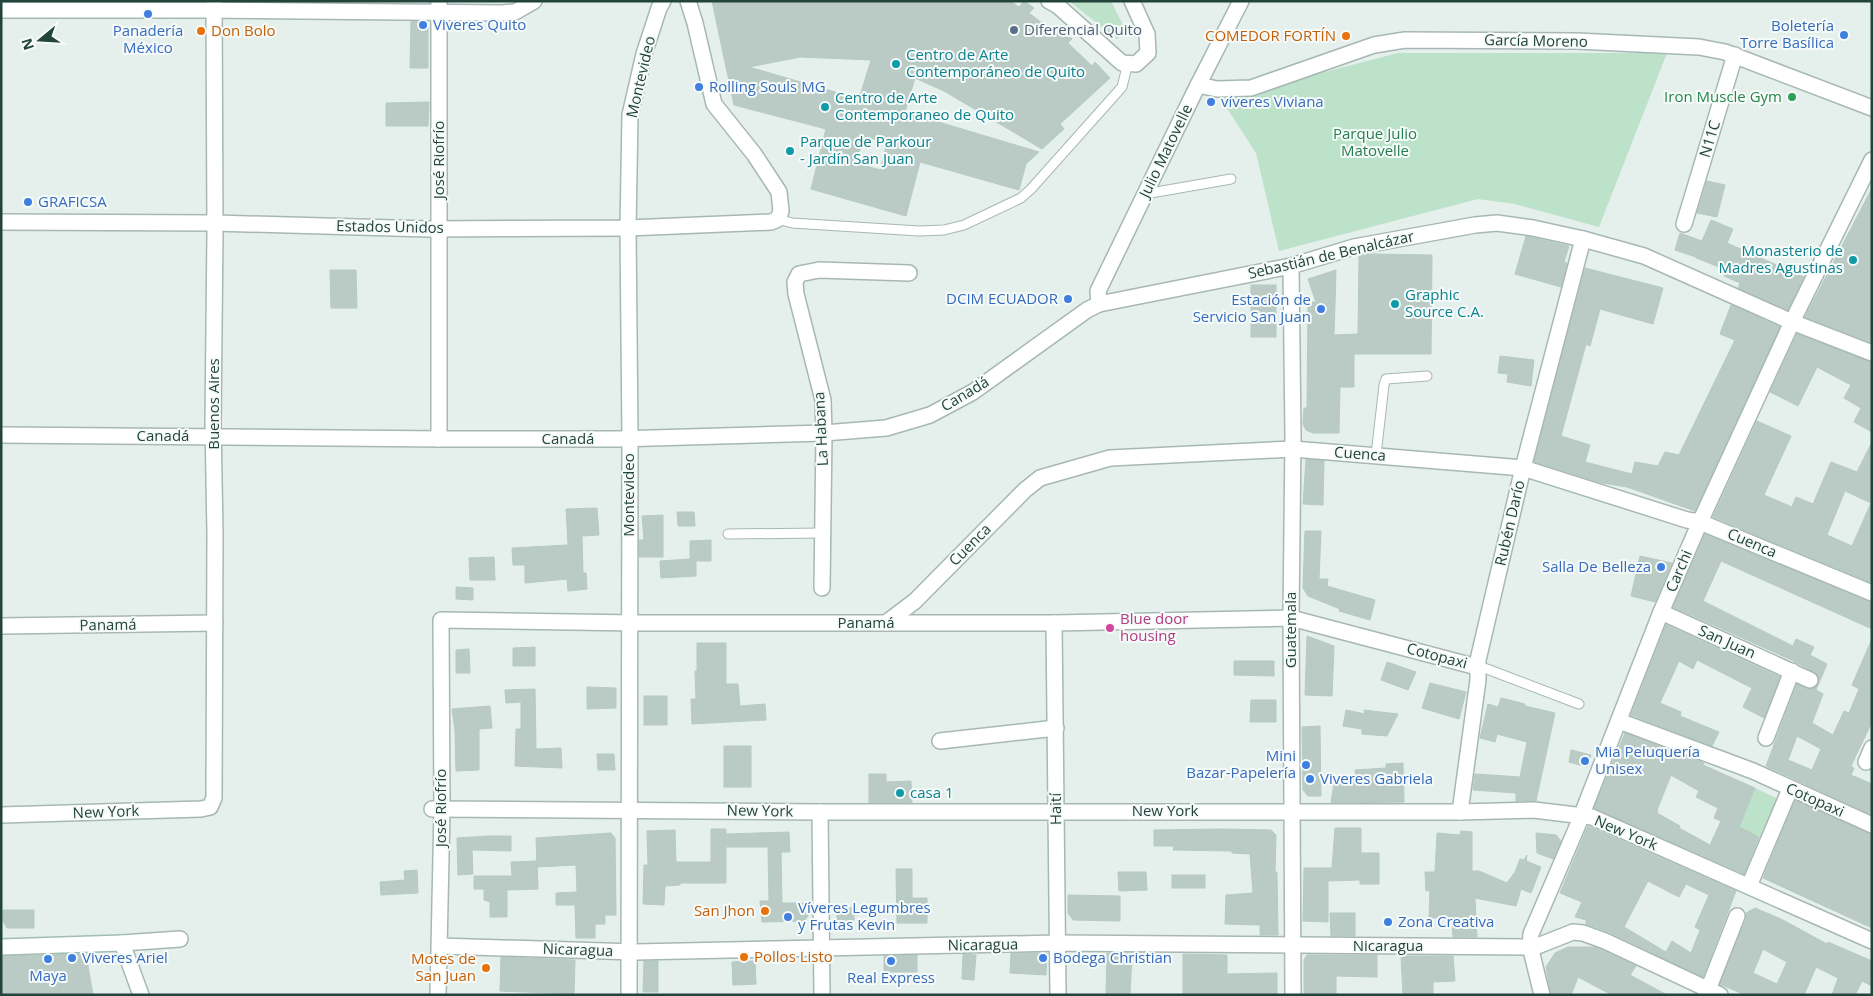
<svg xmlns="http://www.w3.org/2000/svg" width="1873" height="996" viewBox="0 0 1873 996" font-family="'Open Sans',sans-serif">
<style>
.green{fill:#bce2ca}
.building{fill:#bacbc5;stroke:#b6cac4;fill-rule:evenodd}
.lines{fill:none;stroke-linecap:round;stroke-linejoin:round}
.lane-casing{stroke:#a7b8b4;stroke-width:11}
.street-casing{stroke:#a7b8b4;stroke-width:18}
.secondary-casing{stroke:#a2bcb5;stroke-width:18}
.lane{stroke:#fff;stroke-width:9}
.street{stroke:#fff;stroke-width:15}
.secondary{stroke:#fff;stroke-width:15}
.shop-dot{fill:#3f7fe0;stroke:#f6fbf9;stroke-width:2}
.service-dot{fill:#5c6f8a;stroke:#f6fbf9;stroke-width:2}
.food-dot{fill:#e8710a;stroke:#f6fbf9;stroke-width:2}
.culture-dot{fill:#0f9aa8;stroke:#f6fbf9;stroke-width:2}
.leisure-dot{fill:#2e9e5b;stroke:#f6fbf9;stroke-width:2}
.hotel-dot{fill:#d1479c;stroke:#f6fbf9;stroke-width:2}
.labels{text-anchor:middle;stroke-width:4;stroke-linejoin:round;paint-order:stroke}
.shop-label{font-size:15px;fill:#366cbe;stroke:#f6fbf9;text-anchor:start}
.service-label{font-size:15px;fill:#4e5e75;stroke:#f6fbf9;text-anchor:start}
.food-label{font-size:15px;fill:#c56008;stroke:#f6fbf9;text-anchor:end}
.street-label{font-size:15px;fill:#22443d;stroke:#f6fbf9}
.culture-label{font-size:15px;fill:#0d838f;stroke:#f6fbf9;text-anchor:start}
.leisure-label{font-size:15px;fill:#27864d;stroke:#f6fbf9;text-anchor:end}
.park-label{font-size:15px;fill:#277f51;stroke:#f6fbf9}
.hotel-label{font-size:15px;fill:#b23c85;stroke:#f6fbf9;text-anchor:start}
</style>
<rect width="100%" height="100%" fill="#e5efec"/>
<g class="green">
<polygon points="1069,1 1111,1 1126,31 1117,39"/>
<polygon points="1398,53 1667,53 1599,227 1515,204 1478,199 1279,251 1256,153 1221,99"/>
<polygon points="1755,788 1778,799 1760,837 1746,831 1738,829"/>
</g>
<g class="building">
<path d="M712,1H1010L1019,7L1024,1L1034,8L1029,13L1056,34L1059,29L1072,39L1068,43L1092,66L1095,62L1110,78L1060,124L1064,129L1042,149L944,91L915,78L905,112L1039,152L1026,164L1019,190L920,162L906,216L811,189L826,129L734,105ZM800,57L871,60L859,99L749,67ZM864,136L887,143L880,170L856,163Z"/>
<polygon points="411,21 423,22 428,27 428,68 410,68"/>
<polygon points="429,102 428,126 386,126 386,103"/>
<polygon points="1707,181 1725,185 1717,217 1697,213"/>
<polygon points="1872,188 1872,343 1805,317"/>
<polygon points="1711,220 1733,229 1727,243 1804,277 1788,310 1738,288 1740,283 1724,276 1727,270 1696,258 1696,257 1675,250 1680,233 1702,241"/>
<polygon points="1526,236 1569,246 1564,262 1567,263 1561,287 1515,274"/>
<polygon points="1369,254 1432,255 1431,354 1354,354 1354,387 1340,387 1339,433 1313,433 1306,430 1303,424 1304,408 1307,408 1308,302 1316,302 1308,279 1336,270 1334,335 1358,334 1359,256"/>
<polygon points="1585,268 1663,288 1653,324 1600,309 1590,346 1586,344 1561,436 1590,445 1585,462 1632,474 1635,462 1658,466 1665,452 1679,455 1735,340 1720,334 1731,305 1780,327 1695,511 1627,487 1602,483 1534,462"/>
<polygon points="330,270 356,270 357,308 331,308"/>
<rect x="1251" y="285" width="25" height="52"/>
<polygon points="1797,334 1872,362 1872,432 1854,422 1861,408 1844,398 1851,385 1817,367 1798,406 1770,392"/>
<polygon points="1500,356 1534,360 1531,386 1507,382 1508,374 1498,373"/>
<path d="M1757,421L1791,436L1764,495L1792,507L1796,497L1813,504L1831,462L1857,472L1872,442V583L1713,517ZM1845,491L1871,503L1852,546L1827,535Z"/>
<polygon points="1306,459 1324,461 1323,505 1303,504"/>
<polygon points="597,508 599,535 582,536 583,573 586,573 587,589 568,591 567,579 525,583 525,565 513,565 512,548 568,545 566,509"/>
<polygon points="677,512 694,512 695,526 678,526"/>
<polygon points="663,515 663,557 639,557 639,540 644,540 642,516"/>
<polygon points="1305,531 1321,531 1319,579 1328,579 1327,586 1375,600 1370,620 1339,611 1340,609 1308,596 1303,588"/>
<path d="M1705,534L1872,602V629L1721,561L1703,601L1793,646L1796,639L1814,647L1810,655L1827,664L1816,690L1823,694L1812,723L1833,735L1844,711L1849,713L1859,689L1852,685L1872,639V722L1851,766L1854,768L1851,775L1872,784V815L1766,766L1797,684L1811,689L1818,684L1819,679L1814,672L1796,662L1673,607ZM1797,736L1821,749L1812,770L1788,760Z"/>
<polygon points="711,540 711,561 696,561 696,576 661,578 660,561 690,559 690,541"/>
<polygon points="1640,556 1672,563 1655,602 1631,596"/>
<polygon points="494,557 495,580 470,580 469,558"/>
<polygon points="456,587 473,588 473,600 456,599"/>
<polygon points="1666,625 1780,677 1764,718 1743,707 1752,688 1697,660 1693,669 1679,661 1660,703 1681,712 1680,716 1719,732 1712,746 1631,715"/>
<polygon points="1307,636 1334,646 1332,696 1305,695"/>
<polygon points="697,643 726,643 726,684 738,684 740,706 765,704 766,720 692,724 691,699 696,699 695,671 697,671"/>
<polygon points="535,647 535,666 513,666 513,648"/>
<polygon points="469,649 470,673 456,673 456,650"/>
<polygon points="1234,661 1274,661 1274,676 1234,675"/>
<polygon points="1387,662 1416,672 1408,690 1381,680"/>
<polygon points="1430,683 1466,692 1459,719 1422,708"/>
<polygon points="587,687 616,688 616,708 587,709"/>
<polygon points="535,689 536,749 561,748 562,768 515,766 516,729 521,729 521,702 506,703 505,690"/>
<rect x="644" y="696" width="23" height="29"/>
<polygon points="1501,698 1525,704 1525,706 1555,713 1536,801 1516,801 1516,793 1473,790 1475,774 1520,777 1527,742 1497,734 1495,742 1480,738 1488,704 1498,707"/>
<polygon points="1251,700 1276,700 1276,722 1250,722"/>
<polygon points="490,706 492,728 479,729 479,770 456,771 455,730 452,709"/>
<polygon points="1346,710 1365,714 1364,710 1398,714 1387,736 1362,734 1362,729 1343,726"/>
<polygon points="1320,726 1321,796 1308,796 1303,790 1302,727"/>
<path d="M1625,733L1704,763L1703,765L1755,788L1739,827L1759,837L1744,874L1594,808ZM1671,775L1699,791L1696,797L1718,808L1714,818L1721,821L1710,845L1679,828L1680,826L1657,813L1658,811L1657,810Z"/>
<rect x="724" y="746" width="27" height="41"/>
<polygon points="1571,750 1591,755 1587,767 1569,762"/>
<polygon points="597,754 614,754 615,770 598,770"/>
<polygon points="1403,763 1404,802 1331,803 1335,777 1356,776 1355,770 1386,768 1386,764"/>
<polygon points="869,774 886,774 886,782 911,781 912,803 869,803"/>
<polygon points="1795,800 1872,834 1872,928 1763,878"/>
<path d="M1588,826L1736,891L1703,977L1609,932L1586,924V920L1575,917L1582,902L1560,893ZM1648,881L1679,897L1686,884L1709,895L1695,927L1700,930L1691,953L1672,941L1666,952L1624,927Z"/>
<polygon points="1335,828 1361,828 1361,853 1379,853 1379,884 1360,884 1360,880 1328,881 1328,922 1303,921 1304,868 1332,868"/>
<polygon points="711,829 726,829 726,834 789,832 790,852 781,852 782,903 808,903 808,916 804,921 762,922 760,901 769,901 768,847 726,847 726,883 680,883 680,885 665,886 664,905 643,904 644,865 648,865 647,831 675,830 676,862 711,862"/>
<polygon points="1222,829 1271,830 1276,835 1275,872 1277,872 1278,935 1260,935 1260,925 1225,924 1226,895 1253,893 1250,854 1232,853 1232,851 1173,850 1174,846 1154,846 1154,830"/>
<polygon points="1461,831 1472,832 1472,871 1479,871 1507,883 1515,872 1520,859 1524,860 1527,855 1526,861 1541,867 1531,893 1521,889 1516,906 1475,898 1477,937 1453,937 1452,918 1429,918 1430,890 1426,891 1425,872 1435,872 1437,833 1460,835"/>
<polygon points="611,833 615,838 616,915 605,915 605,924 595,924 595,938 576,938 575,905 556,905 556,893 577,892 576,865 537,867 536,838"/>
<polygon points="1536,833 1556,835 1561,841 1553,859 1537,853"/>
<polygon points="490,836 511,836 511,851 472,850 473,874 458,875 457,838"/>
<polygon points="537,861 538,889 507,890 507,917 490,917 490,902 484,900 484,889 474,889 474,876 512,876 511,862"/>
<polygon points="896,869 912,869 912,898 927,898 927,923 897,923"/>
<polygon points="417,870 418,893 381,895 380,882 405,880 404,871"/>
<polygon points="1118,872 1146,872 1147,890 1119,891"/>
<rect x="1172" y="875" width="33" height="13"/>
<polygon points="1068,895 1120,896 1120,921 1073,920 1068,913"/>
<rect x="837" y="908" width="17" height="12"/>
<path d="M1755,908L1781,919L1827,944L1828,942L1872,961V986L1862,981L1855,995H1832L1838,978L1816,967L1804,995H1745L1720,984L1746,919V913ZM1763,949L1787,962L1777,984L1753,973Z"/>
<polygon points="3,910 34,910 34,928 7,928 3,921"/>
<polygon points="1330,913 1355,913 1355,936 1331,936"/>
<polygon points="1568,947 1595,947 1636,966 1630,975 1667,995 1612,995 1578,977 1571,995 1551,995 1546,967 1555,953"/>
<polygon points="1011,953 1047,953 1046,975 1010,973"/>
<polygon points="1107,953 1132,954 1130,995 1106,995"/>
<polygon points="86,954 93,995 1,995 1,956"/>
<polygon points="963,954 976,955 974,980 962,979"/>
<polygon points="1183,954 1227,955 1227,974 1277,973 1277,995 1183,995"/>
<polygon points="917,955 917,972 884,972 884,956"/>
<polygon points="1307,955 1377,955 1377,977 1336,976 1336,994 1304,994 1304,960"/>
<polygon points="1401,956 1453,956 1455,981 1433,982 1433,995 1403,995"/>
<polygon points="501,957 575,960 574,994 500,991"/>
<polygon points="644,961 658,961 658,992 643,992"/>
<polygon points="755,961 756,984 733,985 732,962"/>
</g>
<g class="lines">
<g class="lane-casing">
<g id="lane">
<polyline points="1145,194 1231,179"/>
<polyline points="778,219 792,223 919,231 944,230 964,225 1021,198 1031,189 1122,87 1126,71 1122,63"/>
<polyline points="1376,455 1384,385 1386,379 1427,376"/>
<polyline points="728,534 822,533"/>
<polyline points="1477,667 1487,669 1579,704"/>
</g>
</g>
<g class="street-casing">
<g id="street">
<polyline points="439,1 439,439"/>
<polyline points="1049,1 1058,6 1122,63 1136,64 1148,53 1147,34 1132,1"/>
<polyline points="1,10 206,10 502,13 515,12 534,1"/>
<polyline points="1198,85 1217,89 1251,88 1374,45 1405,40 1577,41 1699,47 1725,52 1872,108"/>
<polyline points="1,222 215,223 428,229 628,228 771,222 778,219 781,211 779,192 754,154 714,104 695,23 688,1"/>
<polyline points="1684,224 1735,55"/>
<polyline points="1291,266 1293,437 1291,618 1293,995"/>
<polyline points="1099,304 1098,291 1195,91 1241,1"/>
<polyline points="1,435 444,439 618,439 824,433 886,428 930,415 973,392 1087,310 1099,304 1291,266 1354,247 1475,225 1497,223 1533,228 1583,239 1644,256 1792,322 1872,353"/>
<polyline points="822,588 824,433 823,400 796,294 795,282 799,274 819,270 909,273"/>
<polyline points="1661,612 1810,680"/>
<polyline points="886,623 915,601 1025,490 1040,478 1110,458 1293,449 1523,468 1687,520 1700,522 1872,593"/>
<polyline points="1054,623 1058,995"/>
<polyline points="1,626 215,623"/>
<polyline points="1619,721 1753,771 1872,825"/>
<polyline points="1766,738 1792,671"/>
<polyline points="940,741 1056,728"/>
<polyline points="1866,762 1872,748"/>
<polyline points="432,809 820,812 1460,812 1534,810 1592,817 1872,941"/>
<polyline points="820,812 822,995"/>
<polyline points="1460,812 1478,680 1478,660 1523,468 1583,239"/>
<polyline points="1,815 201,809 210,807 214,798 215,534 213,423 215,232 214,1"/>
<polyline points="1749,886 1790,789"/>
<polyline points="122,943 180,939"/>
<polyline points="440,946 636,952 1058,943 1535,947 1573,932 1583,933 1605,941 1720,995"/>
<polyline points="438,995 442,810 441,620 635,623 1054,623 1291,618 1477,667"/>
<polyline points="629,995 630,438 628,228 630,115 644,54 659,8 663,1"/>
<polyline points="1542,995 1530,946 1531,934 1577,827 1661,612 1700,522 1792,322 1872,160"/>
<polyline points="1706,995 1737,916"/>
</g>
</g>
<g class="secondary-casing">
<polyline id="secondary" points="1,947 122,943 141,995"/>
</g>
<use href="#lane" class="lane"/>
<use href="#street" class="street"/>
<use href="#secondary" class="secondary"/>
</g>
<g class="shop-dot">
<circle cx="148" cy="14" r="5"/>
<circle cx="423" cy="25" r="5"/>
<circle cx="1844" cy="35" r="5"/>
<circle cx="699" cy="87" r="5"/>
<circle cx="1211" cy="102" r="5"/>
<circle cx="28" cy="202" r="5"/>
<circle cx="1068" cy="299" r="5"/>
<circle cx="1321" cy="309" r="5"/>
<circle cx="1661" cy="567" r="5"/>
<circle cx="1585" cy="761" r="5"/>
<circle cx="1306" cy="765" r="5"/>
<circle cx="1310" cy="779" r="5"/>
<circle cx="788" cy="917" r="5"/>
<circle cx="1388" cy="922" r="5"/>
<circle cx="72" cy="958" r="5"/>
<circle cx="1043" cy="958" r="5"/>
<circle cx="48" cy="959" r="5"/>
<circle cx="891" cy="961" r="5"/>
</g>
<circle class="service-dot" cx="1014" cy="30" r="5"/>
<g class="food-dot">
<circle cx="201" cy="31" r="5"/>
<circle cx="1346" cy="36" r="5"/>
<circle cx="765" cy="911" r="5"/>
<circle cx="744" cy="957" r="5"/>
<circle cx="486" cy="968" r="5"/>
</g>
<g class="culture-dot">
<circle cx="896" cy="64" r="5"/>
<circle cx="825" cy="107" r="5"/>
<circle cx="790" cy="151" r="5"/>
<circle cx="1853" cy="260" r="5"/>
<circle cx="1395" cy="304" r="5"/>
<circle cx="900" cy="793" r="5"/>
</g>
<circle class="leisure-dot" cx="1792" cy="97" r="5"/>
<circle class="hotel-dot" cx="1110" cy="628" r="5"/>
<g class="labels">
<g class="shop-label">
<text x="433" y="30">Viveres Quito</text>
<text x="1834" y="31" text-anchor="end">Boletería<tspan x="1834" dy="17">Torre Basílica</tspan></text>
<text x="148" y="36" text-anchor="middle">Panadería<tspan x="148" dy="17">México</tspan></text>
<text x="709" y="92">Rolling Souls MG</text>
<text x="1221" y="107">víveres Viviana</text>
<text x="38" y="207">GRAFICSA</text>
<text x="1058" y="304" text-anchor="end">DCIM ECUADOR</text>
<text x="1311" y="305" text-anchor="end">Estación de<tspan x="1311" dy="17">Servicio San Juan</tspan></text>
<text x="1651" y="572" text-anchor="end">Salla De Belleza</text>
<text x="1595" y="757">Mia Peluquería<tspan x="1595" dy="17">Unisex</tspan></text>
<text x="1296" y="761" text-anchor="end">Mini<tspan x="1296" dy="17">Bazar-Papelería</tspan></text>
<text x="1320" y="784">Viveres Gabriela</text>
<text x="798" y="913">Víveres Legumbres<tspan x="798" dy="17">y Frutas Kevin</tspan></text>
<text x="1398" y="927">Zona Creativa</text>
<text x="82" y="963">Viveres Ariel</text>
<text x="1053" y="963">Bodega Christian</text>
<text x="48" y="981" text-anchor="middle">Maya</text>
<text x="891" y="983" text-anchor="middle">Real Express</text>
</g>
<g class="service-label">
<text x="1024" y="35">Diferencial Quito</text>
</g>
<g class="food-label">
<text x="211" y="36" text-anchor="start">Don Bolo</text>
<text x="1336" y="41">COMEDOR FORTÍN</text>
<text x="755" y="916">San Jhon</text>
<text x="754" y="962" text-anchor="start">Pollos Listo</text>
<text x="476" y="964">Motes de<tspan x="476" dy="17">San Juan</tspan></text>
</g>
<g class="street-label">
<text transform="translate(1536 41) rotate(1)" y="5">García Moreno</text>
<text transform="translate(641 77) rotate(-77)" y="5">Montevideo</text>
<text transform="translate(1710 139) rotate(-73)" y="5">N11C</text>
<text transform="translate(1166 151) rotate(-64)" y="5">Julio Matovelle</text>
<text transform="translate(439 160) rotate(-90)" y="5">José Riofrío</text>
<text transform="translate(390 227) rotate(1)" y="5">Estados Unidos</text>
<text transform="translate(1331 255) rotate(-13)" y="5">Sebastián de Benalcázar</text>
<text transform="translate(965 394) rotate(-31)" y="5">Canadá</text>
<text transform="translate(214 404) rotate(-90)" y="5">Buenos Aires</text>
<text transform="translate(821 429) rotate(-93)" y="5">La Habana</text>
<text x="163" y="441">Canadá</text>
<text x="568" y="444">Canadá</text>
<text transform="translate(1360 454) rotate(4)" y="5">Cuenca</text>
<text transform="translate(629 495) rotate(-90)" y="5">Montevideo</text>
<text transform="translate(1510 523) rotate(-77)" y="5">Rubén Darío</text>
<text transform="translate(1752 543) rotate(23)" y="5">Cuenca</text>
<text transform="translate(970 545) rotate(-45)" y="5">Cuenca</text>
<text transform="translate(1679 571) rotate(-67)" y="5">Carchi</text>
<text x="866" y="628">Panamá</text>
<text transform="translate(108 625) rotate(-1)" y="5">Panamá</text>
<text transform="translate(1291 630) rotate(-90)" y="5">Guatemala</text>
<text transform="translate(1727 642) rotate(24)" y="5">San Juan</text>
<text transform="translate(1437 656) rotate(15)" y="5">Cotopaxi</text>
<text transform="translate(1815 800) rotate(24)" y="5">Cotopaxi</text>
<text transform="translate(441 808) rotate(-90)" y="5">José Riofrío</text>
<text transform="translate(1056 809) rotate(-91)" y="5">Haití</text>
<text transform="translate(760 811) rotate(1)" y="5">New York</text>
<text x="1165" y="816">New York</text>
<text transform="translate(106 812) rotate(-2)" y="5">New York</text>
<text transform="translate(1626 833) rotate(23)" y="5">New York</text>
<text transform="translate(983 945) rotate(-1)" y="5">Nicaragua</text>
<text x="1388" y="951">Nicaragua</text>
<text transform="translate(578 950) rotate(2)" y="5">Nicaragua</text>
</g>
<g class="culture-label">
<text x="906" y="60">Centro de Arte<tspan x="906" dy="17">Contemporáneo de Quito</tspan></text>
<text x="835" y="103">Centro de Arte<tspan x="835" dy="17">Contemporaneo de Quito</tspan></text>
<text x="800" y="147">Parque de Parkour<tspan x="800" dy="17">- Jardín San Juan</tspan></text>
<text x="1843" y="256" text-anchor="end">Monasterio de<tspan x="1843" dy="17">Madres Agustinas</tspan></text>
<text x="1405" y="300">Graphic<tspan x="1405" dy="17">Source C.A.</tspan></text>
<text x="910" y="798">casa 1</text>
</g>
<g class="leisure-label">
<text x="1782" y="102">Iron Muscle Gym</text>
</g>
<g class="park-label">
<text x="1375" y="139">Parque Julio<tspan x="1375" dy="17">Matovelle</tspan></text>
</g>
<g class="hotel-label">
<text x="1120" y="624">Blue door<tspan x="1120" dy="17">housing</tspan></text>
</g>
</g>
<rect width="1873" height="996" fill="none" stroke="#22443d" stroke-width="5"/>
<g transform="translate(40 40) rotate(252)" stroke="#f6fbf9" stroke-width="4" paint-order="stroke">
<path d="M0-4L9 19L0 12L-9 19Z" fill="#22443d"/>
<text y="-8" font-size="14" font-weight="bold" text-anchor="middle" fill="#22443d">N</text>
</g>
</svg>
